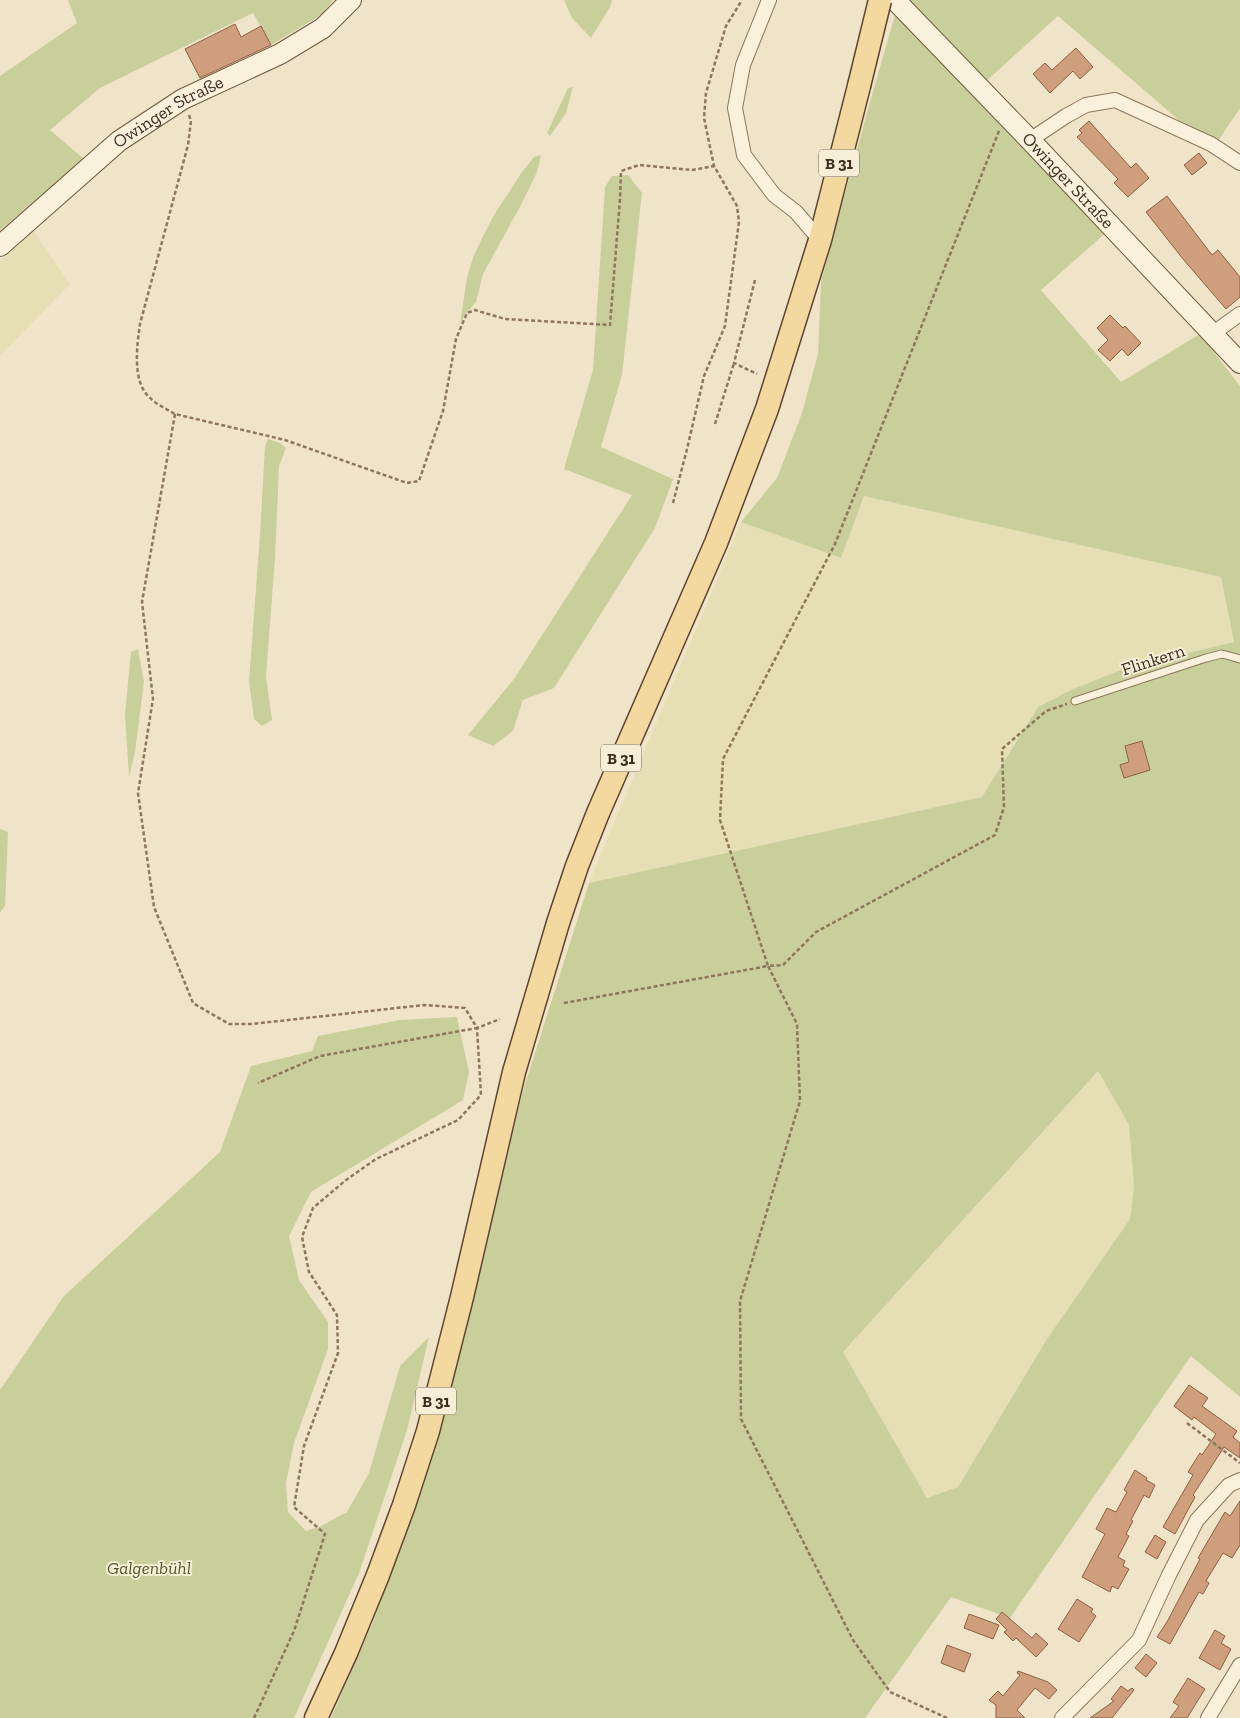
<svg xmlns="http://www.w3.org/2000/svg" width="1240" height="1718" viewBox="0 0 1240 1718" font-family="'Zilla Slab',serif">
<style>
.farmland{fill:#e6deb5}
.green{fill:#c9cf9b;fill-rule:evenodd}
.building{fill:#cf9f7d;stroke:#8d5f41}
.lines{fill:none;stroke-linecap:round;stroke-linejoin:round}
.lane-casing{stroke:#8d765c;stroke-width:9}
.street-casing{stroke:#8d765c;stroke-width:16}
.secondary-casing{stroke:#6f573f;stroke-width:22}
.primary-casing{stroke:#5b4430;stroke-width:25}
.path{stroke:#8d765c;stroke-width:2.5;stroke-dasharray:4 2.5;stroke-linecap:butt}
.lane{stroke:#faf1dc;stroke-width:7}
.street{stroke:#faf1dc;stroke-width:14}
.secondary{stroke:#faf1dc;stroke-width:20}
.primary{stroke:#f3d9a0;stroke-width:22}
.primary-bridge-casing{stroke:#5b4430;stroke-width:25;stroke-linecap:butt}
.primary-bridge{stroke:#f3d9a0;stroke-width:22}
.labels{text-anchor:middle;stroke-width:4;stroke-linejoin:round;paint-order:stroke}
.shield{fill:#f7eed8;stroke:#756857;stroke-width:1}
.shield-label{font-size:16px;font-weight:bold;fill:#3d2e20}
.street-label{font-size:18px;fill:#3d2e20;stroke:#f7eed8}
.park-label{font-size:18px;font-style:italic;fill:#4d5a26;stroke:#f7eed8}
</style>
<rect width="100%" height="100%" fill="#f0e4c8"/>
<g class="farmland">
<polygon points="33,231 70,284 0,356 0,262"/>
<polygon points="864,496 1222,577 1234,642 1126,668 1073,689 1038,707 982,797 589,883 741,522 841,558"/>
<polygon points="1098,1071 1129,1125 1134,1187 1130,1219 1047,1339 958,1487 927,1498 843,1352"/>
</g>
<g class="green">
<polygon points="68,0 333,0 321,15 271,45 253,13 100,88 50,130 84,159 0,230 0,76 77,23"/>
<polygon points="564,0 612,0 610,7 591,38 572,18"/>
<polygon points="909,0 1240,0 1240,108 1218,141 1188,128 1058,16 984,83"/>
<path d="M897,8L1108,231L1041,290L1121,382L1200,334L1240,386V1397L1191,1356L1010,1618L951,1597L865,1718H331L373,1622L439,1437L523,1091L589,883L982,797L1038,707L1073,689L1126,668L1234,642L1221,577L864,496L841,558L741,522L777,478L802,413L818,354L821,282L868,109ZM1098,1071L1129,1125L1134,1187L1130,1219L1047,1339L958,1487L927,1498L843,1352Z"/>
<polygon points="573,87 566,113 550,136 547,133 568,88"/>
<polygon points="541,155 537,172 522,203 483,274 476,302 464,316 460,325 467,277 474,255 484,234 494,215 522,172 534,157"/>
<polygon points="628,175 642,193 622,375 601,447 673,479 655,528 554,688 523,700 513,731 493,746 468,735 514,679 632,495 564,469 593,370 605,187 612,176"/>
<polygon points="268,439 280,443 286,448 279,466 275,558 266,676 272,720 262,726 254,719 249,681 260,535 265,446"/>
<polygon points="138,649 144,682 135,752 129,777 125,714 131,652"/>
<polygon points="0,829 8,832 5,906 0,913"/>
<polygon points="457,1017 469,1072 463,1100 311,1192 289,1236 299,1280 328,1322 328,1349 294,1443 286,1483 288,1512 306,1531 321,1526 347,1512 369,1473 400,1366 429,1337 407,1430 359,1573 294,1718 0,1718 0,1390 64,1296 220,1152 251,1066 312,1051 318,1036 400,1020"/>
</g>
<g class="building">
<polygon points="235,24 241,37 261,26 271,45 200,78 185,49"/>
<polygon points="1076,48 1093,67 1080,79 1073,71 1050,93 1033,74 1045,63 1052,70"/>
<polygon points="1089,121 1131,168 1136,163 1149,178 1128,197 1114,183 1118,179 1077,137 1082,133 1079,130"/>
<polygon points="1199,153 1207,163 1192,175 1184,165"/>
<polygon points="1167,196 1212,255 1218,250 1240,277 1240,297 1226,309 1183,259 1146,212"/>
<polygon points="1110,315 1123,328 1125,326 1141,343 1128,356 1122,349 1110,361 1098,350 1108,340 1097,328"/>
<polygon points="1142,741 1150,770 1124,778 1120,765 1129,762 1125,746"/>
<polygon points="1189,1385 1208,1398 1202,1406 1237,1431 1233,1437 1240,1443 1240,1458 1224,1447 1193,1495 1195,1497 1175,1534 1163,1527 1193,1475 1188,1472 1200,1453 1202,1455 1216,1434 1194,1417 1192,1420 1174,1406"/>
<polygon points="1135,1470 1147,1478 1146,1480 1155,1485 1149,1498 1144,1495 1131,1520 1133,1521 1126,1534 1129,1536 1118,1557 1125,1561 1123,1566 1129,1569 1118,1589 1112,1586 1110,1592 1082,1577 1105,1534 1096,1529 1107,1508 1116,1512 1127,1492 1124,1490"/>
<polygon points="1240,1501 1240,1545 1232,1558 1223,1553 1206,1581 1209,1583 1203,1594 1199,1592 1170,1644 1157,1637 1167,1622 1200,1559 1198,1558 1225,1512 1230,1516"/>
<polygon points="1155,1535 1166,1542 1157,1559 1145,1552"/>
<polygon points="1077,1599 1093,1609 1091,1612 1096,1616 1079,1642 1058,1629"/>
<polygon points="1002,1612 1032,1638 1036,1633 1048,1644 1036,1657 1016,1638 1013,1641 1004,1632 1007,1630 996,1619"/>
<polygon points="969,1614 999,1625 993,1639 964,1628"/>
<polygon points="1215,1630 1225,1636 1221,1643 1231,1649 1220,1670 1199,1658"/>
<polygon points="947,1645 971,1654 964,1672 941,1663"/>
<polygon points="1146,1654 1157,1663 1146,1677 1135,1668"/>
<polygon points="1018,1671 1048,1682 1057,1690 1049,1699 1035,1688 1017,1710 1025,1718 996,1718 996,1705 989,1700 998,1691 1003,1696 1020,1675 1017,1673"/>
<polygon points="1188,1678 1205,1689 1187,1718 1170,1718 1179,1706 1173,1702"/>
<polygon points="1121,1686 1128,1691 1132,1688 1134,1690 1112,1718 1090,1718 1114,1701 1111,1699"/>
</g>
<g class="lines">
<g class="lane-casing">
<polyline id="lane" points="1075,701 1206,658 1222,654 1240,659"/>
</g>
<g class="street-casing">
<g id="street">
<polyline points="769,0 743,65 735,108 744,155 774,195 796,212 820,240"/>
<polyline points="1030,140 1066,116 1086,105 1115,100 1211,144 1240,163"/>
<polyline points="1212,334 1240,314"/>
<polyline points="1062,1718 1139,1640 1169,1575 1197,1520 1229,1485 1240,1480"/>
<polyline points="1208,1718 1240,1665"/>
</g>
</g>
<g class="secondary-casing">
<g id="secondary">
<path id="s1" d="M895,0L1030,140L1240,363"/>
<path id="s2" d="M0,246L119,141L183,99L280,54L323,28L351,0"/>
</g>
</g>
<g class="primary-casing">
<polyline id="primary" points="316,1718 346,1653 378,1575 404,1505 428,1431 462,1297 514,1072 558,923 577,866 598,813 716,543 767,409 820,240 859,86"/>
</g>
<g class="path">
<path d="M189,115L191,121L188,145L140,324C137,345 132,381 149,397C156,404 166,409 175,414L285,440L407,483L419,481L443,411L456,339L467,313L475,310L505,319L610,325L620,199L621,171L639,165L692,170L714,166"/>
<polyline points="755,280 734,363 757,374"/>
<polyline points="175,414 142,602 153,699 138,793 154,907 193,1003 229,1024 252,1024 424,1005 465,1008 477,1028 320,1056 258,1083"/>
<polyline points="715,424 734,363"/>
<polyline points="673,503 687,449 704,376 725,326 739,222 737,206 714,166 704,118 706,93 726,26 742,0"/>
<polyline points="564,1003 768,966 720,820 723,759 835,544 999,131"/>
<polyline points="1187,1423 1240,1463"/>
<polyline points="254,1718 294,1631 325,1534 294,1507 304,1446 338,1353 337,1315 309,1272 302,1237 313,1208 346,1180 376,1159 458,1120 481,1095 477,1028 500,1019"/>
<polyline points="947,1718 890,1692 853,1640 741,1419 740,1301 800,1101 797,1024 768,966 783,965 816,932 995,835 1004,807 1002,749 1046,711 1067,704"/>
</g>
<use href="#lane" class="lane"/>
<use href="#street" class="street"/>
<use href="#secondary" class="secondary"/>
<use href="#primary" class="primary"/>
<g class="primary-bridge-casing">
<polyline id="primary-bridge" points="859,86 880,0"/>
</g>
<use href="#primary-bridge" class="primary-bridge"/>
</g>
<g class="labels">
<g class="shield">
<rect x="819" y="149.5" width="40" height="27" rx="4"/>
<rect x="601" y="744.5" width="40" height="27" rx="4"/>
<rect x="416" y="1387.5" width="40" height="27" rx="4"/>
</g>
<g class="shield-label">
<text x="839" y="169">B 31</text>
<text x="621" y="764">B 31</text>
<text x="436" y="1407">B 31</text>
</g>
<g class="street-label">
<text dy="6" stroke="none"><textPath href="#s2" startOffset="216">Owinger Straße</textPath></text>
<text dy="6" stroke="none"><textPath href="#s1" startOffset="250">Owinger Straße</textPath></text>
<text transform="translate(1153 660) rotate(-18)" y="6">Flinkern</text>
</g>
<g class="park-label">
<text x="149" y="1574">Galgenbühl</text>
</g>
</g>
</svg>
